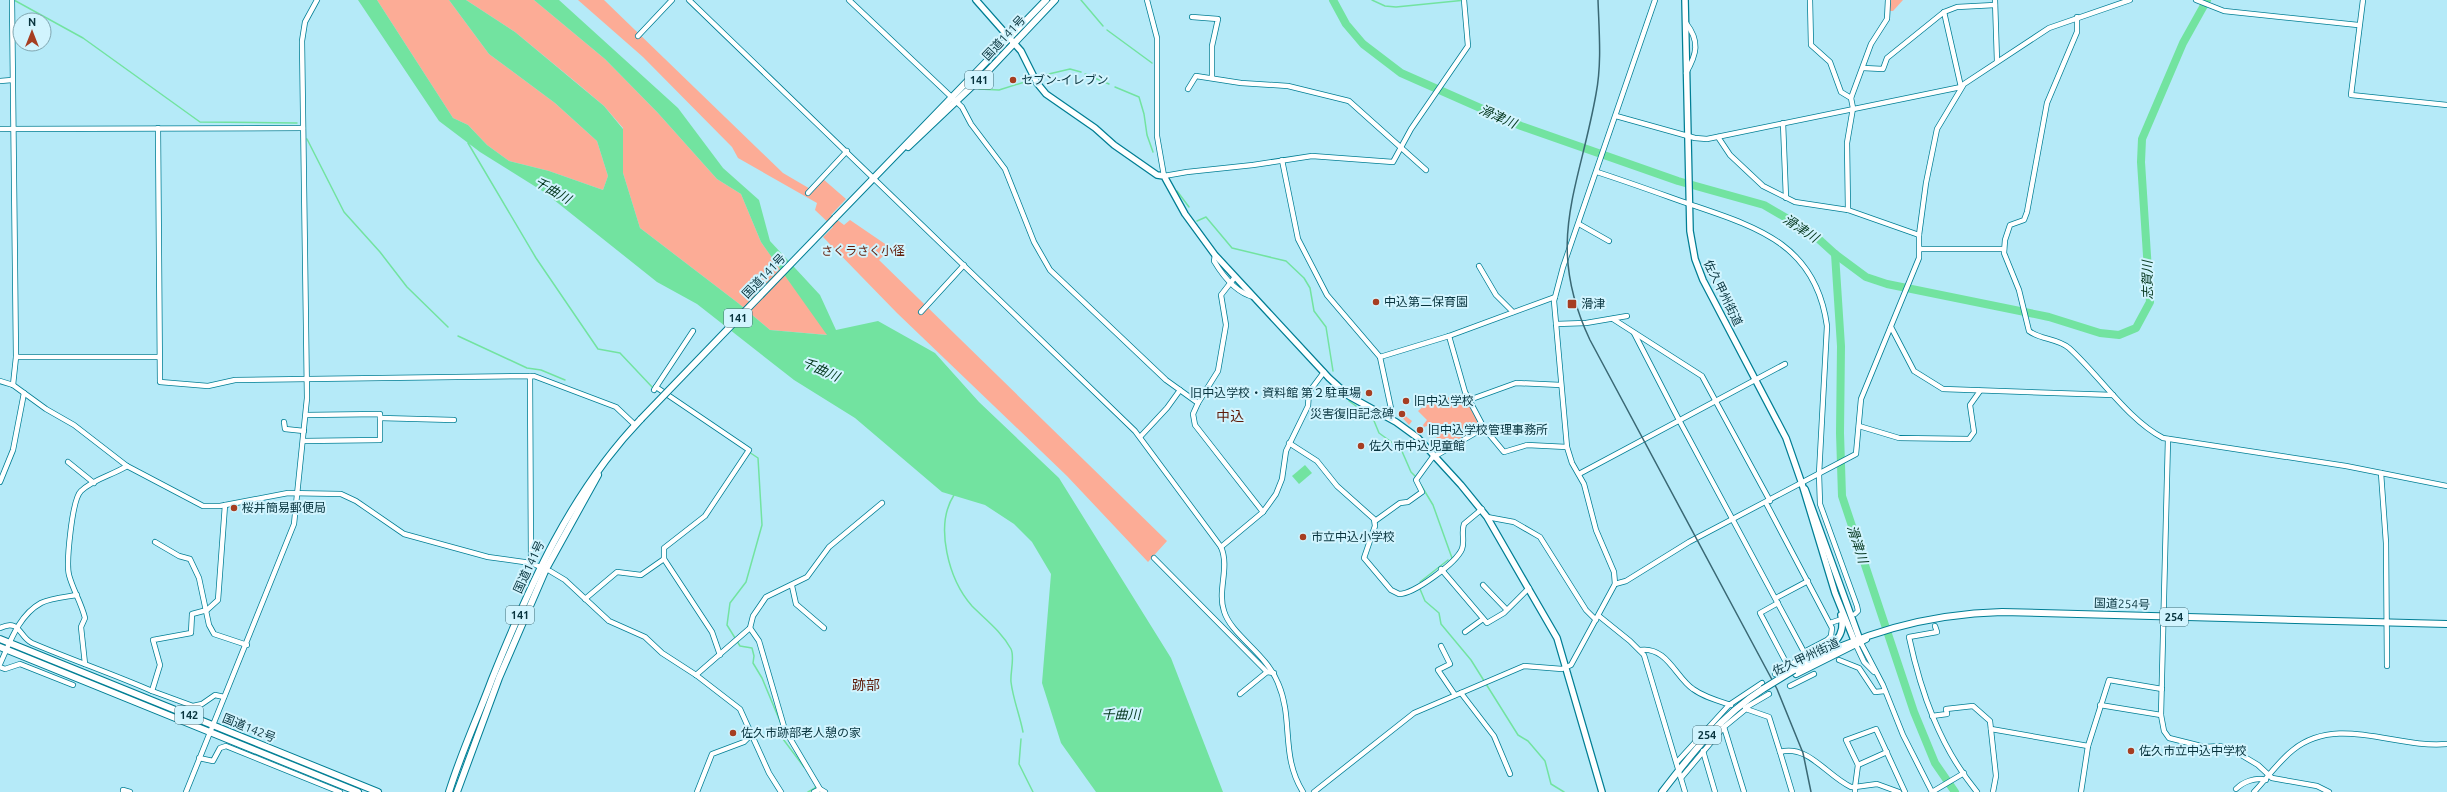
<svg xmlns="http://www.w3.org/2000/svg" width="2447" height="792" viewBox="0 0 2447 792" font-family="Ubuntu,'Noto Sans JP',sans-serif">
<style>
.green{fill:#fcac96}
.water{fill:#72e3a0}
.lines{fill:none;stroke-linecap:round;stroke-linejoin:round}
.stream{stroke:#72e3a0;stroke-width:1.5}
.river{stroke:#72e3a0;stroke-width:8}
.minor-casing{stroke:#007e94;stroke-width:6}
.major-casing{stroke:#007e94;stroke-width:8}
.highway-casing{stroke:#007e94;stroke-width:8}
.minor{stroke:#fff;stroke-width:4.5}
.major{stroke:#fff;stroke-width:5.5}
.highway{stroke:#fff;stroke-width:6}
.rail{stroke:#3a6874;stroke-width:1.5}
.highway-bridge-casing{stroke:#007e94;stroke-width:8;stroke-linecap:butt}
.highway-bridge{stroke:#fff;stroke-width:6}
.poi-dot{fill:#a63e22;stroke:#d1f4fe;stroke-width:1.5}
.labels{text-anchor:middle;stroke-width:4;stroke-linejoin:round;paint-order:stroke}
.shield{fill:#d1f4fe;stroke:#446e78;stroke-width:1}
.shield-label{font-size:11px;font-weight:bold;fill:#08343e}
.street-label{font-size:12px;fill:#08343e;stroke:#d1f4fe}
.poi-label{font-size:12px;fill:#08343e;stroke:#d1f4fe;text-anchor:start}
.park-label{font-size:12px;fill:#611d0a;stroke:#d1f4fe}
.water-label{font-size:13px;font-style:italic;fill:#04361d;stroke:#d1f4fe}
.quarter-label{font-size:14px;fill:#5e1c0a;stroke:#d1f4fe}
</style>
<rect width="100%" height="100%" fill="#b5eaf8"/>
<g class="green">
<polygon points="377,0 449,0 489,54 555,103 597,141 608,176 603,190 549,171 509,161 487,145 468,125 453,118"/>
<polygon points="466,0 534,0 605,59 658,113 717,179 741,194 761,242 828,335 770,330 738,303 640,228 623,173 623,128 604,106 578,84 515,32"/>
<polygon points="578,0 604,0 783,173 812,190 823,179 846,199 831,215 844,225 850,220 891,248 879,260 1167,541 1148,562 1067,476 897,313 823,237 833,227 815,210 817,203 738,158 732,147 643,57"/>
<polygon points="1889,0 1903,0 1893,11 1889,11"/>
<polygon points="1464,393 1481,427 1439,452 1431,443 1439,435 1430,425 1424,427 1423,425 1427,420 1418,411 1426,404"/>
<polygon points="1399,411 1412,421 1409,425 1398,413"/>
</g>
<g class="water">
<polygon points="358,0 377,0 453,118 468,125 487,145 509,161 549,171 603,190 608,176 597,141 555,103 489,54 449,0 466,0 515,32 604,106 623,129 623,173 640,228 738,303 770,330 827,335 761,242 741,194 717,179 658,113 605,59 534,0 559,0 678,108 723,168 759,200 770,241 820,295 836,330 878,321 935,353 979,402 1059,478 1171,658 1223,792 1096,792 1061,743 1042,683 1051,574 1032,542 1014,524 985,505 942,492 855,418 794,380 697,304 657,282 544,192 480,152 439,121"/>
<polygon points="1305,465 1312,473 1299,484 1292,476"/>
</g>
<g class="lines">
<g class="stream">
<polyline points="14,0 83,38 200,122 297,123"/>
<polyline points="1081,0 1103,26"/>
<polyline points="1372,0 1385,6 1396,7 1466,0"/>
<polyline points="1107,30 1152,63"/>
<polyline points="1085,74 1109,84"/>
<polyline points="1036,77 1070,69 1081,72"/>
<polyline points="1115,87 1139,97 1144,114 1147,135 1153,152"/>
<polyline points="979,89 999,90 1031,80"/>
<polyline points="307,139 344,212 380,252 407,287 448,327"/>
<polyline points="468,143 536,258 598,349 620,353 653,388"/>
<polyline points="1177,191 1189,207"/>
<polyline points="1197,221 1206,217 1232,248 1286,261 1304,278 1310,288 1314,311 1326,327 1333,371"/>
<polyline points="458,336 527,368 541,370 565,380"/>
<polyline points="1349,401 1356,406"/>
<polyline points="1372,416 1379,433 1401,449 1411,472 1416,477"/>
<polyline points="749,452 758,458 762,525 746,582 730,603 727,625 740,646 752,648 754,656 753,663 762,678 782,726"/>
<polyline points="1421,485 1433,505 1452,558"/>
<path d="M954,495C934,526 949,580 972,606C986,620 1001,631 1011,649C1015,657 1010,673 1011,682C1013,699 1020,716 1023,732"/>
<polyline points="1420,582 1448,560"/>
<polyline points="1420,589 1425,601 1439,613 1441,624 1471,660 1518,735 1528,741 1545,761 1551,784 1564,792"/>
<polyline points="784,733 783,739 804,767"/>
<polyline points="1021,739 1019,764 1033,792"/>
<polyline points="808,792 815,788 816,785"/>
</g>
<g class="river">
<polyline points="1333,0 1346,24 1363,44 1401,73 1521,126 1678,181 1764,205 1812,233 1835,254 1866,277 1887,284 2049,317 2100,333 2119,335 2136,328 2150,302 2141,162 2142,139 2183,43 2207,0"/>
<polyline points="1835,254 1841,346 1840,433 1842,496 1914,712 1935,763 1955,792"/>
</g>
<g class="minor-casing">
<g id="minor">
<polyline points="12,0 16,357 13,385"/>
<path d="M689,0L1135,431L1221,547C1230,568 1217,590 1224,611C1231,635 1266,653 1278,683C1294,720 1280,755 1303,792"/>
<polyline points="849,0 962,107 971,124 1005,169 1034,242 1050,270 1166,380 1198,403 1193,414 1195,425 1263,512"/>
<polyline points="1147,0 1157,38 1157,136 1164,176 1187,172 1253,165 1312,156 1393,162 1411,129 1468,46 1464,0"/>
<polyline points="1810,0 1811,45 1830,62 1841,92 1851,98"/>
<polyline points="1995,0 1997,61"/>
<polyline points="2196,0 2224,11 2358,25"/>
<polyline points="2363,0 2351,95 2447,105"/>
<polyline points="1944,12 1961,87"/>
<polyline points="1192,17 1218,19 1212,46 1212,77"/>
<path d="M2077,17V32L2047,103L2027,212L2024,220L2010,225L2005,240L2004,253L2019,290L2029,331C2041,340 2057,338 2069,348C2098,374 2128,420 2163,438L2346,466L2447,486"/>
<path d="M1686,23C1700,41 1697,54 1686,73"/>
<polyline points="638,36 672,0"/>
<polyline points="1863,68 1883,69 1887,58 1944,12 1957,7 1995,5"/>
<polyline points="0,81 12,80"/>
<polyline points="1188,89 1196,76 1241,83 1288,86 1349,101 1426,170"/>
<polyline points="1616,116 1695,138 1707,139 1961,87"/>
<polyline points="1783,123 1786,198"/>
<polyline points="158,128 160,382 208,386 235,380 534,376 616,407 635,425"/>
<polyline points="0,129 303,128"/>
<polyline points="1718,137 1730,155 1763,186 1795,202 1848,210 1919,235"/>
<polyline points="1282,160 1298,239 1327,295 1380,357 1392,413 1391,419"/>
<path d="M1597,172C1628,182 1658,193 1689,204C1757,227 1816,244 1827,326L1819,474L1820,504L1857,606L1858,611L1855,614"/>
<polyline points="808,193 847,151"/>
<polyline points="1848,210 1847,143 1853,108 1851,98 1871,44 1887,19 1888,0"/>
<polyline points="1579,224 1609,241"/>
<polyline points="1920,249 2004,249"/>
<path d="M1215,255L1214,261C1223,276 1236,293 1254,297"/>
<polyline points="1479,266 1496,295 1513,312"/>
<polyline points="921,312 964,265"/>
<polyline points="1613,319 1702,376 1770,501"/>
<polyline points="1556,324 1586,323 1627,316"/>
<polyline points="1891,327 1914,371 1943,389 2113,395"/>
<polyline points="1634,333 1679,420 1804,652"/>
<polyline points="1449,336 1465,392 1484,428 1504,452 1527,445 1567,447"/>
<polyline points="16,357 159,357"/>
<polyline points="1380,357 1449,336 1555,297"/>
<polyline points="530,376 531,563"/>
<polyline points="0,381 13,385 46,409 74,425 127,466 203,506 220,506 288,493 341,494 356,501 404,534 488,557 531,563 550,571 565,580 609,621 645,637 662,653 696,675 740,709 769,773 781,792"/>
<polyline points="656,387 749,450 705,516 664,548 664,559 712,632 720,655"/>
<polyline points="654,390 693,331"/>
<polyline points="1469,400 1516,383 1561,385"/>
<polyline points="1198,403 1218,371 1226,325 1221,295 1235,277"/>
<polyline points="380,418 454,420"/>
<polyline points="284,422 285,429 304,431"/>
<polyline points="1859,426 1899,438 1969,439 1974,432 1970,405 1980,391"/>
<polyline points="1140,437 1167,408 1180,390"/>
<polyline points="303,441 380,440 380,414 306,415"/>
<path d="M1289,443L1317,461L1337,486L1374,519L1375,526L1364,558L1391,590L1399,594C1414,594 1456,563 1462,549C1465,541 1461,532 1464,524L1482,509"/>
<polyline points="68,462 94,483"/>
<polyline points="2381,473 2386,543 2387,666"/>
<polyline points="1579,474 1785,364"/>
<polyline points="0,482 13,450 24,393"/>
<polyline points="1766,503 1832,628 1831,636 1827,640 1804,652 1801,658 1775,674"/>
<polyline points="1487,517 1514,522 1540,537 1586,610 1596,620"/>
<polyline points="1375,521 1400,503 1408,502 1422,492 1416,480 1432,458 1484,428"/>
<polyline points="155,542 179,556 190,559 199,578 209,625 214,634 247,645"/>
<polyline points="1221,547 1263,512 1276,494 1282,479 1286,451 1308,406 1309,392 1324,372"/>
<polyline points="1154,558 1267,672 1274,673"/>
<polyline points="1441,569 1487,623 1504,613 1529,588"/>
<polyline points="1615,584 1614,572 1596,530 1584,484 1572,463 1567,447 1554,301 1563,267 1655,0"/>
<polyline points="1483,585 1506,609"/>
<polyline points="792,586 796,604 824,628"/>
<polyline points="1776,598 1808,581"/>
<polyline points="585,599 617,572 641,575 664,559"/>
<polyline points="1778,603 1760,613 1788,666"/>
<polyline points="1599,616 1630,641 1644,655 1685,792"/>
<polyline points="1830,623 1839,620"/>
<path d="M1935,626L1937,632L1909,637C1921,693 1940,747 1977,792"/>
<path d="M0,628C20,618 19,637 32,643C72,660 113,674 152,691"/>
<polyline points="750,628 759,641 785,730 820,789 825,792"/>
<polyline points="1465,632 1483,619"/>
<polyline points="1861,643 1883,685 1903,735 1932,792"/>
<polyline points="1856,645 1864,662 1874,672"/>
<polyline points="1441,646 1450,664 1438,670 1455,695"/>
<path d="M1640,650C1667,646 1676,678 1693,689C1704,697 1718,701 1731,705"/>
<polyline points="1839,660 1859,668 1875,692 1885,691"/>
<path d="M0,664C10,642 19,615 41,603C51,598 66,597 77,595"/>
<path d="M85,664L81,627L85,618C81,602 73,590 69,575C66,563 72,499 81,491C93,479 113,475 127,466"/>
<polyline points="0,667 5,669 20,664 73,685"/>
<polyline points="696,675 750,628 753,616 766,597 807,577 829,547 882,503"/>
<polyline points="1790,686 1814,674"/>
<polyline points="1461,693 1494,736 1510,774"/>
<polyline points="1240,694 1267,672"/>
<polyline points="224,697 215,695 202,704 193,706 152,691 160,665 153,640 191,633 192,614 207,610 218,600 225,505"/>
<polyline points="2100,705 2161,715 2164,731 2169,738 2205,747 2220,746 2233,750 2258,765 2272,778 2317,786 2329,792"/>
<polyline points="1745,708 1769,694"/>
<polyline points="2161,715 2168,439"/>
<polyline points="1932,716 1947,714 1946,709 1973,706 1990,721 1996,776 1993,792"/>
<polyline points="1991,729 2088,746"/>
<polyline points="1703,751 1715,792"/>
<polyline points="1780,752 1792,792"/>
<polyline points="199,758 213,761 220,748 226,746 340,792"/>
<polyline points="1677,762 1729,705 1762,683"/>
<polyline points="1858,765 1887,752"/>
<polyline points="1681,778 1724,727"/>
<path d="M2236,789C2243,782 2255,777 2266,780"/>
<polyline points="123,792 123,790 130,792"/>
<polyline points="186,792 294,524 307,398 302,41 305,22 317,0"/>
<polyline points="697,792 712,754 744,742 752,734"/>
<polyline points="814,792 820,789"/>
<polyline points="1314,792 1414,713 1524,666 1562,669 1571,665 1615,584 1626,581 1689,542 1856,454 1861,399 1919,258 1919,235 1926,183 1937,129 1964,84 2049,28 2130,0"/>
<path d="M1744,792L1724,727L1746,709L1769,717L1780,752C1808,744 1827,776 1851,787H1855L1858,765L1846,740L1876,729L1905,792"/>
<polyline points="1855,792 1855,787 1877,784 1899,792"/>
<polyline points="1932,792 1964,773"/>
<polyline points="2081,792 2088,746 2109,680 2162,689"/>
<path d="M2254,792C2267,778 2279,761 2293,750C2338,714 2396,749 2447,744"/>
</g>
</g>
<g class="major-casing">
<g id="major">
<polyline points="976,0 1021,51 1037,83 1046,94 1095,128 1114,145 1157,175 1164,176 1185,214 1215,255 1329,378 1349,396 1396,422 1418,438 1461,485 1487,517 1557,638 1602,792"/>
<polyline points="1685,0 1690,231 1695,259 1703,280 1786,438 1802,484 1835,593 1856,645"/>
<polyline points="1805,489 1861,643"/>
<path d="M1814,656C1831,647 1847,637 1841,615"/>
</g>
</g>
<g class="highway-casing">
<g id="highway">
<polyline points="908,147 987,72 1055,0"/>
<polyline points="835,218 1046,0"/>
<polyline points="0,639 378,792"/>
<polyline points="0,647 358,792"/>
<path d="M1794,670C1858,633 1928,614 2002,612L2447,624"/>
<polyline points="1796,674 1866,639"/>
<path d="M449,792C461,753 478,717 492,679C530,585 570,493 641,419"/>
<polyline points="457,792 499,678 546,569 598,475"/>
<path d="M1662,792C1692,753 1721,716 1763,689"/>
</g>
</g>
<use href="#minor" class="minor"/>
<use href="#major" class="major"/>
<use href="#highway" class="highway"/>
<path class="rail" d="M1598,0C1599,31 1602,63 1596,94C1579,190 1544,243 1590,340L1777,689L1803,753L1811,792"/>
<g class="highway-bridge-casing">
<g id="highway-bridge">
<polyline points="641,419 835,218"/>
<polyline points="1763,689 1794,670"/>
</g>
</g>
<use href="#highway-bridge" class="highway-bridge"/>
</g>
<g class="poi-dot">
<circle cx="1013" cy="80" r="4"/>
<circle cx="1376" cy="302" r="4"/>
<rect x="1567" y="299" width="10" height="10" rx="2"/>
<circle cx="1369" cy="393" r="4"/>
<circle cx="1406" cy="401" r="4"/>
<circle cx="1402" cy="414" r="4"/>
<circle cx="1420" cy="430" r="4"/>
<circle cx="1361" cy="446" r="4"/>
<circle cx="234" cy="508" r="4"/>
<circle cx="1303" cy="537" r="4"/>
<circle cx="733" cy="733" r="4"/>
<circle cx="2131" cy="751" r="4"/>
</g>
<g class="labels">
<g class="shield">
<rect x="965" y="71" width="28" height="18" rx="3"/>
<rect x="724" y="309" width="28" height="18" rx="3"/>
<rect x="506" y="606" width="28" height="18" rx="3"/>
<rect x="2160" y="608" width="28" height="18" rx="3"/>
<rect x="175" y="706" width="28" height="18" rx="3"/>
<rect x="1693" y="726" width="28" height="18" rx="3"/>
</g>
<g class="shield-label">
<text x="979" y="84">141</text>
<text x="738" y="322">141</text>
<text x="520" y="619">141</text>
<text x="2174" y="621">254</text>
<text x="189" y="719">142</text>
<text x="1707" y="739">254</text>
</g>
<g class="street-label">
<text transform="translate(1004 38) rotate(-47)" y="4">国道141号</text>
<text transform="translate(764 276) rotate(-46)" y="4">国道141号</text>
<text transform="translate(1723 293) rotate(64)" y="4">佐久甲州街道</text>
<text transform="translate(529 567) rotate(-65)" y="4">国道141号</text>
<text transform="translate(2122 604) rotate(2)" y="4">国道254号</text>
<text transform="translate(1806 657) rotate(-25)" y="4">佐久甲州街道</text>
<text transform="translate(249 728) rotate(22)" y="4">国道142号</text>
</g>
<g class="poi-label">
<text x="1021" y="84">セブン-イレブン</text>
<text x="1384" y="306">中込第二保育園</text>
<text x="1581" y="308">滑津</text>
<text x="1361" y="397" text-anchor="end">旧中込学校・資料館 第２駐車場</text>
<text x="1414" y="405">旧中込学校</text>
<text x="1394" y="418" text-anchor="end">災害復旧記念碑</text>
<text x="1428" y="434">旧中込学校管理事務所</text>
<text x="1369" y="450">佐久市中込児童館</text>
<text x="242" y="512">桜井簡易郵便局</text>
<text x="1311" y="541">市立中込小学校</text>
<text x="741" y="737">佐久市跡部老人憩の家</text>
<text x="2139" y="755">佐久市立中込中学校</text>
</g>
<g class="park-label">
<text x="863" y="255">さくラさく小径</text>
</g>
<g class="water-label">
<text transform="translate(1498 116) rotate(24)" y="5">滑津川</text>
<text transform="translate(553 190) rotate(30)" y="5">千曲川</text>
<text transform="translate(1801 228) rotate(33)" y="5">滑津川</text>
<text transform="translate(2147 280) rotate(-91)" y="5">志賀川</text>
<text transform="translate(821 369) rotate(24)" y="5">千曲川</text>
<text transform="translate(1858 544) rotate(72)" y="5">滑津川</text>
<text x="1121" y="719">千曲川</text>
</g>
<g class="quarter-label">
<text x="1230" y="421">中込</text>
<text x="866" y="690">跡部</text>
</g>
</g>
<g transform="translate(32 32)"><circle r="19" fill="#d1f4fe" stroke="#81a7b1"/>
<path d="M0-3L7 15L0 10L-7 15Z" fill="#a63e22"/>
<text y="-6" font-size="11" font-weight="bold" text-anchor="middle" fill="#08343e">N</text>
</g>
</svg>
